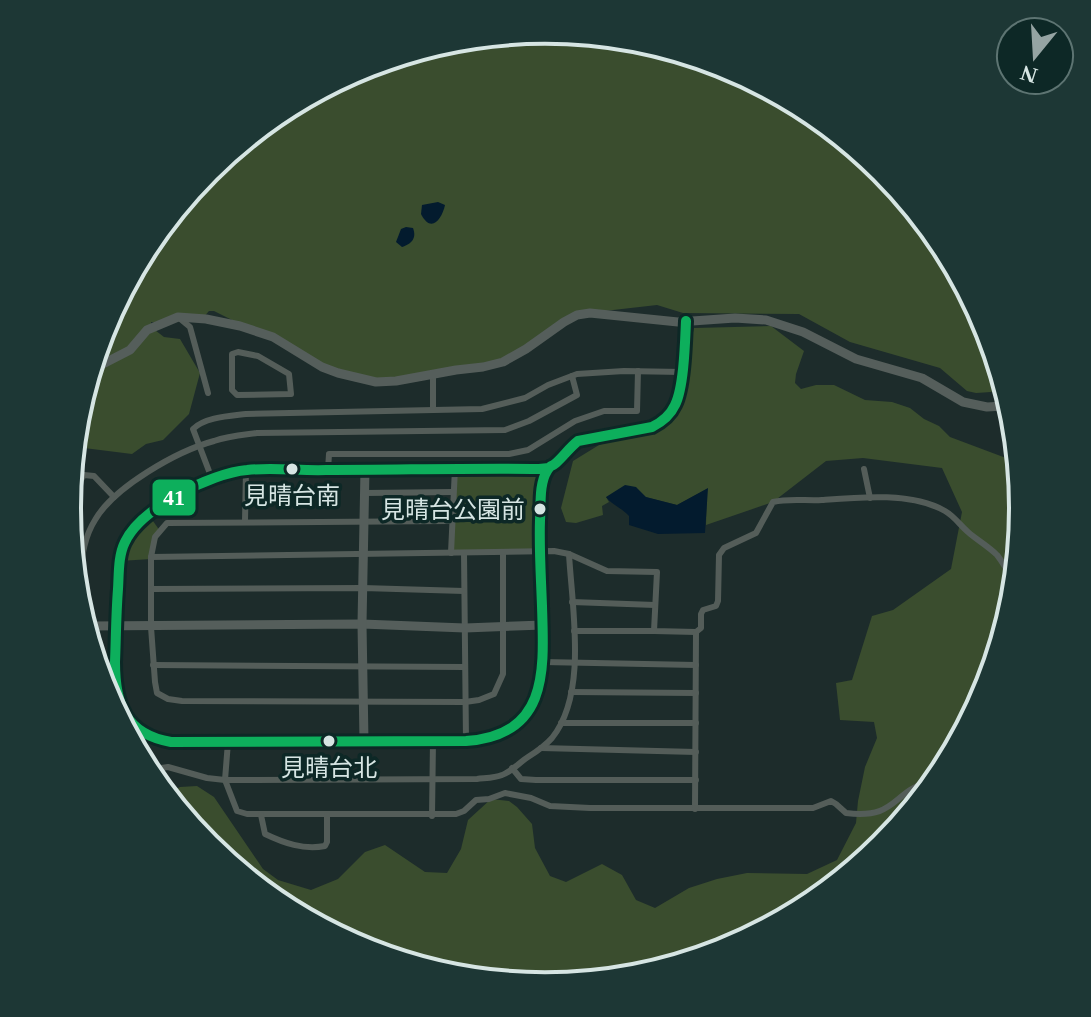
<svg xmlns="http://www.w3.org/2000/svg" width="1091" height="1017" viewBox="0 0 1091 1017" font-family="'Times New Roman','Noto Sans JP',serif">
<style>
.green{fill:#3a4d2e}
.water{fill:#031b2e}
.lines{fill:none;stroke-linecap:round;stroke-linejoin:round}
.street{stroke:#545d59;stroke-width:6}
.secondary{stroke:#555e5b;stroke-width:9}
.bus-1-casing{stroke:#0d2826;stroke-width:16}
.bus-1{stroke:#0daf5c;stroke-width:10}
.bus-dot{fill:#d6e5e3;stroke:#0d2826;stroke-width:3}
.labels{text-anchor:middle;stroke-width:7;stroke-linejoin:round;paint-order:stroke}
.bus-label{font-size:24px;fill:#d6e5e3;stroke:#0d2826}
.rim{fill:none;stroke:#d6e5e3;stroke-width:4}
.line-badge{stroke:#0d2826;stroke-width:3}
.badge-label{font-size:22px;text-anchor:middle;font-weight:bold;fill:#fff}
</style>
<rect width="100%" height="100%" fill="#1d2c2b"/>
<g class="green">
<polygon points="546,30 729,67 884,170 988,326 1000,389 991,392 976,393 967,391 940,368 850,342 799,314 683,313 657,305 587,313 526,349 487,366 386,382 338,373 214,311 209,311 202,319 159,323 151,322 151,327 164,337 180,339 200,373 189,414 163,440 146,444 132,454 84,448 78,454 104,325 207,170 363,66"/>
<polygon points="771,326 804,351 796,374 795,383 801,389 816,385 834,385 865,400 892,402 910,408 924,419 939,426 950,437 1014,461 1024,509 987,692 885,846 872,852 870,856 728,951 545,987 362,950 207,847 170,792 180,787 197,786 214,797 263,869 278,880 311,890 338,879 365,852 385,845 425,872 447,873 461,849 468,820 491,799 509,801 517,807 532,824 535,848 550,876 566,882 602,864 622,875 636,900 655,908 689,888 717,879 747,873 807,874 837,860 856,823 858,801 865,767 877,738 874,722 840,720 836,683 852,680 872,616 893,610 951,569 962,512 942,468 863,458 826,461 773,502 706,525 707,489 677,505 645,497 606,497 609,502 602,506 603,515 576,523 566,522 561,508 573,461 599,445 652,427 679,396 694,328"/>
<polygon points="455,468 549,468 543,480 539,550 451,553"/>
<polygon points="148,514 160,531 151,559 120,561 121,553"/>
</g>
<g class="water">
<path d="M438,202L445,205C442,219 431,234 421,214L422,205Z"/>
<path d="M406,227L413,228C417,239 411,244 402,247L396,242L401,229Z"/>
<path d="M625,485L636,487L646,497L677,505L708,488L705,533L658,534L629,525V516C622,508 612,505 606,497Z"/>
</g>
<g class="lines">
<g class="street">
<polyline points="178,317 190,327 208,393"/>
<polygon points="238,352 258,356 289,374 291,394 237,395 232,390 232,354"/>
<polyline points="433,374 433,410"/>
<polyline points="864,469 870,498"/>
<polyline points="328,470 329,454 509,454 528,450 575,421 604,411 637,411 638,371"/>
<path d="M212,479L193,429C205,417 230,416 246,414L482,409L525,398L548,385L577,374L624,371L682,372"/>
<polyline points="365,493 453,492"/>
<polyline points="69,497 84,475 94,476 114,497"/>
<polyline points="245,521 246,470"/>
<polyline points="452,521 167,523 155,537 151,557 151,627 155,682 157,693 168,699 182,701 465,702 479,700 494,694 503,674 503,552"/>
<polyline points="451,553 455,468"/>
<polyline points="464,553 466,741"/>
<polyline points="151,557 554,551 569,554 607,571 657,572 654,631 696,632"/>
<path d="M80,574C82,554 85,536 95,520C114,487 177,451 214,441C228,436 242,435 257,433L505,430L529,421L577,395L572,376"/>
<polyline points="152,589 363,588 464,591"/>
<polyline points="572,602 655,605"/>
<polyline points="574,631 654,631"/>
<polyline points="543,662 696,665"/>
<polyline points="153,665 465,667"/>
<polyline points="571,692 696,693"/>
<polyline points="561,723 696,723"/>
<path d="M228,742L225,780L237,811L247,814H456L464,811L476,800L489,799L505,793L531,798L550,806L590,808H813L831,801L836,804L846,813C896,819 890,795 928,781"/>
<polyline points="541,748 696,752"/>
<polyline points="512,768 521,779 536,780 696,780"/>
<path d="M155,769L168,767L207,778L225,780L477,779C485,778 495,778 502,775C511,772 520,762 528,757C536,752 545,746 552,738C588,693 572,608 569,554"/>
<path d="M695,809L696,632L701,628V614L703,610L716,606L718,601L719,555L724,548L756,533L773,502C789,498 806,501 822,500C859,497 912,492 945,511C954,516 960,525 968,532C977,540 988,546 997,555C1002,561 1006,569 1011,576"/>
<path d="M261,815L265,834C284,843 303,850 325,846L327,842V815"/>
<polyline points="432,816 433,741"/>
</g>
<g class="secondary">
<polyline points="95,368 130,350 147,330 178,317 206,319 240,326 273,337 322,367 338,373 376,382 396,381 456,370 483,367 503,362 526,349 564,322 577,315 590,313 678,322 735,318 766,320 803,332 856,359 922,378 963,402 987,407 1004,406"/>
<path d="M549,468L539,469C468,468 397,470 326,470C300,471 273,467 247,470C211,473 141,508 125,542C118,556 119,574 118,589C116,614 116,638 115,662C115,704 125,734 171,742L466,741C549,735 544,671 542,606C541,577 539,549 540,520C541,504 539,484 547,471C552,463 549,469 556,463C564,456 569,448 578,441L652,427C662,422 670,416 675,405C684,387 685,343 686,321"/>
<polyline points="90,626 362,624 465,628 543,625"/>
<polyline points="364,741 362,624 365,469"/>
</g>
<g class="bus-1-casing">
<path id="bus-1" d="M549,468L539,469C468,468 397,470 326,470C300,471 273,467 247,470C211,473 141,508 125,542C118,556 119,574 118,589C116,614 116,638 115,662C115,704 125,734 171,742L466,741C549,735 544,671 542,606C541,577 539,549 540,520C541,504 539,484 547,471C552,463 549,469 556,463C564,456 569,448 578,441L652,427C662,422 670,416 675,405C684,387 685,343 686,321"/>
</g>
<use href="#bus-1" class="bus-1"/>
</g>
<g class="bus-dot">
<circle cx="292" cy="469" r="7"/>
<circle cx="540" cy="509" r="7"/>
<circle cx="329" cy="741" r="7"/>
</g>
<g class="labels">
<g class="bus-label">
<text x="292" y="504">見晴台南</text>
<text x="525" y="518" text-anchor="end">見晴台公園前</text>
<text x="329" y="776">見晴台北</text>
</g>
</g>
<path d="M0 0H1091V1017H0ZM81 508a464 464 0 1 1 928 0a464 464 0 1 1-928 0Z" fill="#1d3735" fill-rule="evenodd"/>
<path class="rim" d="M81 508a464 464 0 1 1 928 0a464 464 0 1 1-928 0Z"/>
<rect class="line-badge" x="151" y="478" width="46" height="39" rx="8" fill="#0daf5c"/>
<g class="badge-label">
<text x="174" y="505">41</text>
</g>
<g transform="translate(1035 56) rotate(198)"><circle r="38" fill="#0d2826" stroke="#5d7472" stroke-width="2"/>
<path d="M0-6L14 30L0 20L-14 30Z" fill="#95a4a3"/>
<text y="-12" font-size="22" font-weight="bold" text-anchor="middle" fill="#d6e5e3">N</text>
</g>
</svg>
